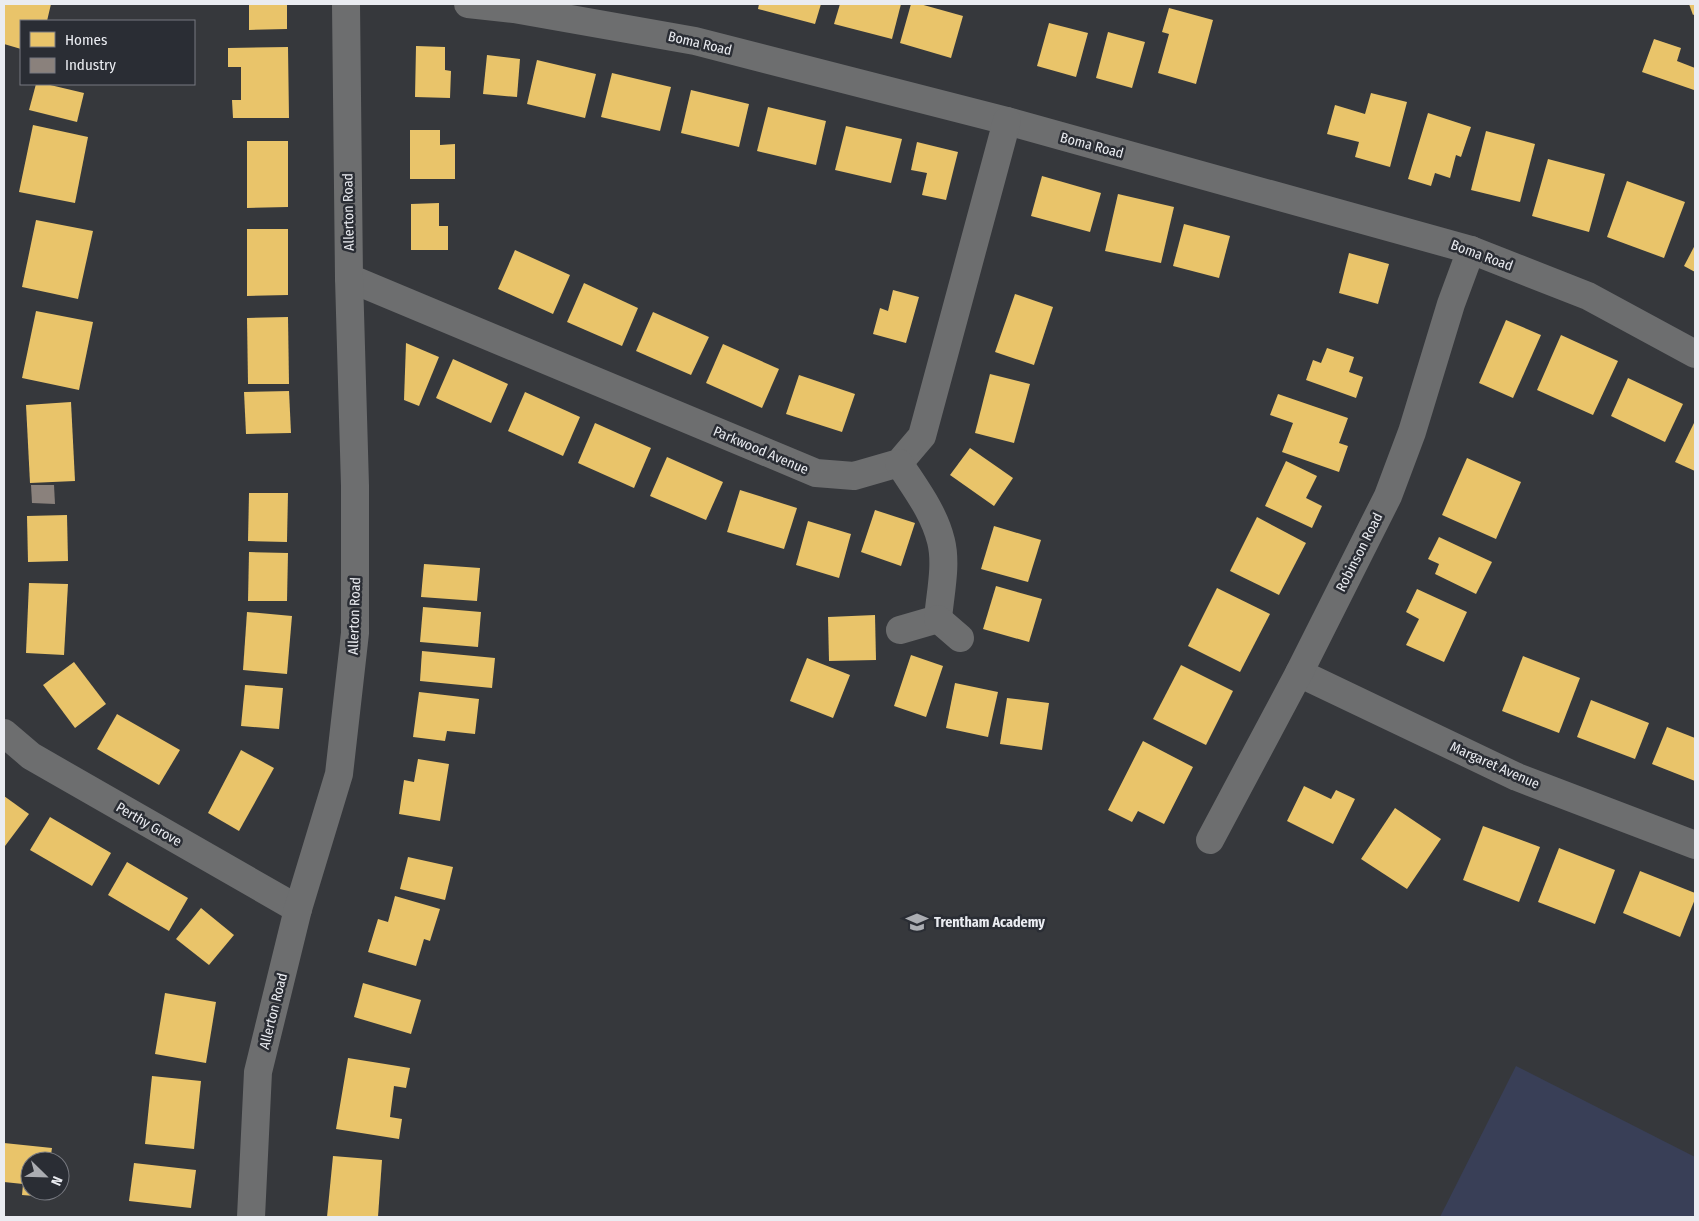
<svg xmlns="http://www.w3.org/2000/svg" width="1699" height="1221" viewBox="0 0 1699 1221" font-family="'Fira Sans Condensed',sans-serif">
<style>
.green{fill:#393f57}
.homes{fill:#e9c46a}
.industry{fill:#8a817c}
.lines{fill:none;stroke-linecap:round;stroke-linejoin:round}
.minor{stroke:#6d6e6f;stroke-width:28}
.labels{text-anchor:middle;stroke-width:5;stroke-linejoin:round;paint-order:stroke}
.street-label{font-size:14px;fill:#eaecf1;stroke:#2a2d34}
.poi-label{font-size:14px;font-weight:bold;fill:#eaecf1;stroke:#2a2d34;text-anchor:start}
</style>
<rect width="100%" height="100%" fill="#36383c"/>
<polygon class="green" points="1516,1066 1695,1157 1695,1217 1440,1217"/>
<g class="homes">
<polygon points="5,4 51,4 47,21 21,21 21,49 4,44"/>
<polygon points="249,4 287,4 287,29 249,30"/>
<polygon points="759,4 821,4 815,24 758,9"/>
<polygon points="840,4 901,4 892,39 834,24"/>
<polygon points="911,4 920,4 963,16 951,58 900,43"/>
<polygon points="1689,4 1695,4 1695,14 1693,15"/>
<polygon points="1169,8 1213,20 1196,84 1158,73 1169,34 1162,32"/>
<polygon points="1049,23 1088,33 1076,77 1037,66"/>
<polygon points="1108,32 1145,42 1132,88 1096,78"/>
<polygon points="1654,39 1681,48 1677,61 1695,68 1694,90 1642,72"/>
<polygon points="416,46 445,47 445,70 451,71 450,98 415,97"/>
<polygon points="288,47 289,118 233,118 232,100 241,100 241,67 228,67 228,48"/>
<polygon points="487,55 520,59 517,97 483,94"/>
<polygon points="537,60 596,74 585,118 527,104"/>
<polygon points="612,73 671,87 660,131 601,117"/>
<polygon points="36,84 46,84 84,93 77,122 29,110"/>
<polygon points="691,90 749,104 739,147 681,133"/>
<polygon points="1371,93 1407,102 1390,167 1355,157 1359,142 1327,134 1335,105 1365,114"/>
<polygon points="768,107 826,121 816,165 757,151"/>
<polygon points="1428,113 1471,127 1461,157 1456,155 1450,178 1435,173 1431,186 1408,179"/>
<polygon points="33,125 88,137 75,203 19,192"/>
<polygon points="846,126 902,139 891,183 835,170"/>
<polygon points="410,130 440,130 440,145 455,144 455,179 410,179"/>
<polygon points="1486,131 1535,144 1520,202 1471,190"/>
<polygon points="247,141 288,141 288,207 247,208"/>
<polygon points="917,142 958,152 946,200 922,195 927,173 911,170"/>
<polygon points="1548,159 1605,174 1589,232 1532,216"/>
<polygon points="1042,176 1101,193 1090,232 1031,216"/>
<polygon points="1627,181 1685,202 1664,258 1607,237"/>
<polygon points="1118,194 1174,207 1161,263 1105,251"/>
<polygon points="439,203 439,226 448,226 448,250 411,250 411,204"/>
<polygon points="36,220 93,231 78,299 22,287"/>
<polygon points="1184,224 1230,236 1219,278 1173,266"/>
<polygon points="247,229 288,229 288,295 247,296"/>
<polygon points="1695,245 1695,272 1684,266"/>
<polygon points="515,250 570,275 553,314 498,289"/>
<polygon points="1349,253 1389,264 1378,304 1339,293"/>
<polygon points="584,283 638,308 622,346 567,322"/>
<polygon points="893,290 919,297 906,343 873,334 880,308 888,311"/>
<polygon points="1015,294 1053,307 1034,365 995,352"/>
<polygon points="36,311 93,322 79,390 22,378"/>
<polygon points="653,312 709,337 691,375 636,351"/>
<polygon points="288,317 289,384 248,384 247,318"/>
<polygon points="1506,320 1541,335 1513,398 1479,383"/>
<polygon points="1561,335 1618,361 1593,415 1537,390"/>
<polygon points="406,343 439,357 419,406 404,400"/>
<polygon points="723,344 779,369 762,408 706,383"/>
<polygon points="1327,348 1354,357 1349,372 1363,377 1356,398 1306,380 1313,360 1321,363"/>
<polygon points="453,359 508,384 491,423 436,398"/>
<polygon points="990,374 1030,384 1014,443 975,433"/>
<polygon points="799,375 855,394 842,432 786,414"/>
<polygon points="1628,378 1683,404 1665,442 1611,416"/>
<polygon points="289,391 291,433 246,434 244,392"/>
<polygon points="525,392 580,417 563,456 508,431"/>
<polygon points="1278,394 1348,418 1339,443 1348,446 1339,472 1282,452 1293,423 1270,415"/>
<polygon points="71,402 75,481 30,483 26,405"/>
<polygon points="595,423 651,448 634,488 578,463"/>
<polygon points="1694,423 1695,423 1695,471 1675,462"/>
<polygon points="970,448 1013,478 994,506 950,475"/>
<polygon points="667,457 723,482 706,520 650,496"/>
<polygon points="1467,458 1521,482 1496,539 1442,515"/>
<polygon points="1286,461 1317,476 1306,498 1322,506 1312,528 1265,506"/>
<polygon points="740,490 797,508 784,549 727,532"/>
<polygon points="249,493 288,493 287,542 248,541"/>
<polygon points="875,510 915,523 901,566 861,552"/>
<polygon points="67,515 68,561 28,562 27,516"/>
<polygon points="1257,517 1306,543 1279,595 1230,571"/>
<polygon points="808,521 851,534 839,578 796,565"/>
<polygon points="994,526 1041,540 1028,582 981,569"/>
<polygon points="1439,537 1492,562 1476,594 1435,574 1439,564 1428,559"/>
<polygon points="249,552 288,553 287,601 248,601"/>
<polygon points="424,564 480,568 477,601 421,597"/>
<polygon points="29,583 68,584 64,655 26,653"/>
<polygon points="996,586 1042,599 1029,642 983,629"/>
<polygon points="1217,588 1270,614 1240,672 1188,646"/>
<polygon points="1417,589 1467,612 1444,662 1406,645 1419,619 1406,612"/>
<polygon points="423,607 481,612 478,647 420,642"/>
<polygon points="247,612 292,616 287,674 243,670"/>
<polygon points="875,615 876,660 829,661 828,617"/>
<polygon points="422,651 495,658 492,688 420,681"/>
<polygon points="911,655 943,666 926,717 894,706"/>
<polygon points="1523,656 1580,678 1559,733 1502,711"/>
<polygon points="807,658 850,675 833,718 790,701"/>
<polygon points="74,662 106,704 75,728 43,685"/>
<polygon points="1181,665 1233,691 1206,745 1153,719"/>
<polygon points="955,683 998,692 988,737 946,728"/>
<polygon points="245,685 283,688 279,729 241,726"/>
<polygon points="419,692 479,699 475,734 447,731 445,741 413,737"/>
<polygon points="1007,698 1049,703 1042,750 1000,744"/>
<polygon points="1591,700 1649,723 1635,759 1577,737"/>
<polygon points="117,714 180,750 159,785 97,749"/>
<polygon points="1667,727 1695,738 1695,781 1652,764"/>
<polygon points="1143,741 1193,767 1164,824 1138,811 1132,822 1108,810"/>
<polygon points="241,750 274,768 239,831 208,813"/>
<polygon points="418,759 449,764 440,821 399,814 404,780 414,782"/>
<polygon points="1304,786 1331,799 1336,790 1355,799 1333,844 1287,821"/>
<polygon points="4,796 29,814 5,846 4,844"/>
<polygon points="1395,808 1441,839 1407,889 1361,859"/>
<polygon points="50,817 111,853 92,886 30,850"/>
<polygon points="1483,826 1540,847 1519,902 1463,880"/>
<polygon points="1559,848 1615,870 1595,924 1538,902"/>
<polygon points="408,857 453,867 445,900 400,889"/>
<polygon points="127,862 188,898 169,931 108,895"/>
<polygon points="1640,871 1695,893 1695,899 1680,937 1623,913"/>
<polygon points="395,896 440,909 430,941 424,939 416,966 368,952 378,919 388,922"/>
<polygon points="201,908 234,935 209,965 176,939"/>
<polygon points="363,983 421,1000 411,1034 354,1017"/>
<polygon points="165,993 216,1002 206,1063 155,1054"/>
<polygon points="348,1058 410,1068 406,1088 394,1086 390,1117 402,1119 399,1139 336,1129"/>
<polygon points="152,1076 201,1081 194,1149 145,1144"/>
<polygon points="4,1143 52,1148 50,1161 30,1161 30,1191 47,1191 47,1197 22,1195 23,1184 4,1182"/>
<polygon points="333,1156 382,1160 378,1217 327,1217"/>
<polygon points="134,1163 196,1170 191,1208 129,1201"/>
</g>
<polygon class="industry" points="31,485 54,485 55,504 32,503"/>
<g class="lines">
<g class="minor">
<polyline points="468,4 514,9 695,41 1007,121 1471,250 1588,296 1695,354"/>
<polyline points="349,278 816,473 854,476 899,463 922,436 1007,121"/>
<path d="M899,463C915,488 934,512 941,541C947,565 940,594 938,619L900,630"/>
<polyline points="938,619 960,638"/>
<polyline points="1299,673 1517,777 1695,845"/>
<polyline points="4,733 31,756 298,909"/>
<polyline points="1210,840 1299,673 1388,496 1412,432 1451,304 1471,250"/>
<polyline points="251,1217 258,1072 298,909 339,774 355,633 355,486 349,278 346,4"/>
</g>
</g>
<defs>
<g id="school-bare" transform="scale(1.725)"><path d="M0-5L7-2L0 1L-7-2ZM-4 1L0 2.5L4 1V4Q0 6-4 4Z" fill="#abadb2" stroke="#2a2d34" stroke-width="2.5" paint-order="stroke"/></g>
</defs>
<g fill-rule="evenodd">
<use href="#school-bare" x="917" y="922"/>
</g>
<g class="labels">
<g class="street-label">
<text transform="translate(700 43) rotate(13)" y="5">Boma Road</text>
<text transform="translate(1092 145) rotate(15)" y="5">Boma Road</text>
<text transform="translate(348 212) rotate(-91)" y="5">Allerton Road</text>
<text transform="translate(1482 255) rotate(20)" y="5">Boma Road</text>
<text transform="translate(761 450) rotate(23)" y="5">Parkwood Avenue</text>
<text transform="translate(1359 552) rotate(-63)" y="5">Robinson Road</text>
<text transform="translate(354 616) rotate(-88)" y="5">Allerton Road</text>
<text transform="translate(1495 765) rotate(24)" y="5">Margaret Avenue</text>
<text transform="translate(149 824) rotate(30)" y="5">Perthy Grove</text>
<text transform="translate(273 1011) rotate(-76)" y="5">Allerton Road</text>
</g>
<g class="poi-label">
<text x="934" y="927">Trentham Academy</text>
</g>
</g>
<rect width="1699" height="1221" fill="none" stroke="#eaecf1" stroke-width="10"/>
<rect x="20" y="20" width="175" height="65" fill="#2a2d34" stroke="#777980"/>
<rect x="30" y="32" width="25" height="15" fill="#e9c46a" stroke="#777980"/>
<text x="65" y="45" font-size="15" fill="#eaecf1">Homes</text>
<rect x="30" y="58" width="25" height="15" fill="#8a817c" stroke="#777980"/>
<text x="65" y="70" font-size="15" fill="#eaecf1">Industry</text>
<g transform="translate(45 1176) rotate(113)"><circle r="24" fill="#2a2d34" stroke="#777980"/>
<path d="M0-4L9 19L0 12L-9 19Z" fill="#abadb2"/>
<text y="-8" font-size="14" font-weight="bold" text-anchor="middle" fill="#eaecf1">N</text>
</g>
</svg>
